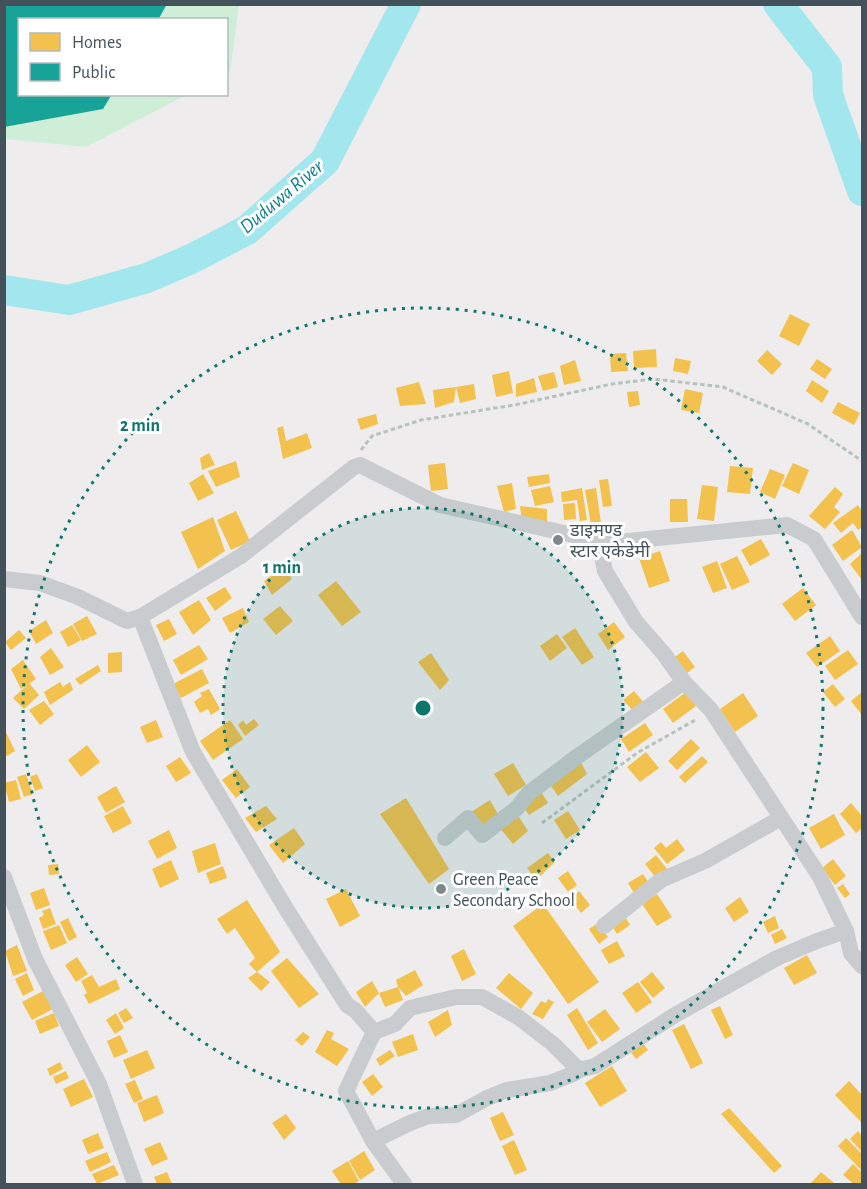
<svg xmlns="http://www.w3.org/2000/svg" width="867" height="1189" viewBox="0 0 867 1189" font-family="'Alegreya Sans','Noto Sans Devanagari',sans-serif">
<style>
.green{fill:#cfeed8}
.homes{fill:#f2c14e}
.public{fill:#17a398}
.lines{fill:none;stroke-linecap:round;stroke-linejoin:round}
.river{stroke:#a2e6ee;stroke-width:30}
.path{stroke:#b5c3bd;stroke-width:3;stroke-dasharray:4.5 3;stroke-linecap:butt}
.minor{stroke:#c8ccce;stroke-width:16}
.ring{fill:none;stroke:#0f766e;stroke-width:3;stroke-dasharray:3 6}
.poi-dot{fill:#7f888d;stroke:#fff;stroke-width:2}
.labels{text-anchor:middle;stroke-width:6;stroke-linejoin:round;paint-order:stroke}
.poi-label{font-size:18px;fill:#43525a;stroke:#fff;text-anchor:start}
.water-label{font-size:20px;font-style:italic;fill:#087f8b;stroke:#fff}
.centre{fill:#0f766e;stroke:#fff;stroke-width:3}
.ring-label{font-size:18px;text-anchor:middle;font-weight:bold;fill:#0f766e;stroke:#fff;stroke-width:6;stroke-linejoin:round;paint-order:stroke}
</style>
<rect width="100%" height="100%" fill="#eeeced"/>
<polygon class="green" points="4,5 239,5 230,72 227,74 226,20 20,20 20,94 186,95 86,147 5,139"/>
<g class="homes">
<polygon points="790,314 810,324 799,346 779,336"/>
<polygon points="656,349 657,367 634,368 633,351"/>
<polygon points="767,350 782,364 772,375 757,361"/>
<polygon points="626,353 628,371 611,372 610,354"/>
<polygon points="675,358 691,361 688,374 673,371"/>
<polygon points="817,359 832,369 825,379 810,369"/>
<polygon points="575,360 581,381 564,385 560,366"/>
<polygon points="509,371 513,393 496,397 492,375"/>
<polygon points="554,372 558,387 543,391 538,376"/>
<polygon points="534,378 537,392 516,397 516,384"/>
<polygon points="812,380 829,391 822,403 806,391"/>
<polygon points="419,382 426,404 400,406 396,388"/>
<polygon points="474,384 476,399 460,403 456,387"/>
<polygon points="456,387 454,402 435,408 433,390"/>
<polygon points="685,389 703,393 699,413 681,410"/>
<polygon points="638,391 640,405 629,407 627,392"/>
<polygon points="838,402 860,413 854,425 832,413"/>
<polygon points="376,414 378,424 361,430 357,419"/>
<polygon points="283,426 286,441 307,433 312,448 283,459 277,428"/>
<polygon points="209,453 215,465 202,470 200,458"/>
<polygon points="236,461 240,477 216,487 208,471"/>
<polygon points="445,463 448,489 431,491 428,465"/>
<polygon points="793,463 809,470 799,494 782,486"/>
<polygon points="730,466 753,468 750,494 727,492"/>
<polygon points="770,469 785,475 775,499 760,492"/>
<polygon points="203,474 214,493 198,501 189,483"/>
<polygon points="549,474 550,483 529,487 527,477"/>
<polygon points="608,479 612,506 603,507 599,480"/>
<polygon points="512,483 516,509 504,512 497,486"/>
<polygon points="702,485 718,487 714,521 697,519"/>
<polygon points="550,486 554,502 535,506 531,490"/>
<polygon points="835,487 843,494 834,507 840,512 825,529 809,516"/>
<polygon points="582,488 587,520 580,521 577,500 562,502 561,492"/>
<polygon points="596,488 602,530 592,531 585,490"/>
<polygon points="670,499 687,499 688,522 670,522"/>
<polygon points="575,503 576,519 564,520 563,504"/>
<polygon points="858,505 862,511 862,527 858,530 853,523 841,533 833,523"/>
<polygon points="520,506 547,509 547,522 522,521"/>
<polygon points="236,511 250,541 231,550 217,520"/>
<polygon points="213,517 225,551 198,569 181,532"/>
<polygon points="852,530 862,547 843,561 832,545"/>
<polygon points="761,539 770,555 750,566 741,550"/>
<polygon points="660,551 670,581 649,588 639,558"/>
<polygon points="862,553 862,580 850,564"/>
<polygon points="737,556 750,582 732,590 720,564"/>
<polygon points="717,561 727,588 713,593 702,567"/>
<polygon points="284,566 292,579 272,595 264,581"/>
<polygon points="336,581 361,612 342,626 318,595"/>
<polygon points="225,587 232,598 215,611 206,598"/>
<polygon points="803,588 816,605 795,621 782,604"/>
<polygon points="199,600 211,620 193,635 179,612"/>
<polygon points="280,606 293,621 276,635 263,619"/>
<polygon points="243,608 249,622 230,633 222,618"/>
<polygon points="87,616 97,634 82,641 73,624"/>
<polygon points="169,619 177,634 164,641 156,625"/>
<polygon points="46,620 53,633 36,644 29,631"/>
<polygon points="614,622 625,637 608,650 598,634"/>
<polygon points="72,625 81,640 68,647 60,632"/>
<polygon points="575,628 594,657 582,665 562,637"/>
<polygon points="19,630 26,638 11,650 5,642"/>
<polygon points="557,634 567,648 550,661 540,646"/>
<polygon points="830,636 840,651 817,667 806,653"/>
<polygon points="199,645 208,659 181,675 173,660"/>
<polygon points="51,648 64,667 50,675 40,657"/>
<polygon points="848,650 858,664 835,680 825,666"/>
<polygon points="683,651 695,667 683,676 671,660"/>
<polygon points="122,652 122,672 108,673 108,653"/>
<polygon points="431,653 449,680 440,690 418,662"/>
<polygon points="23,660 36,679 21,689 11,669"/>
<polygon points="98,665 101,671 80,685 75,679"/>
<polygon points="202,669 209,683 181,698 173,684"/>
<polygon points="60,682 63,687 70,682 73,690 50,705 44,692"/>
<polygon points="29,683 39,695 24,709 13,698"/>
<polygon points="833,684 845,699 835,707 823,692"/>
<polygon points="209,689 220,709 211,715 208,709 200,713 194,702 202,696 200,693"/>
<polygon points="634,691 646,705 636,714 623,700"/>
<polygon points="686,692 696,706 673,723 663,709"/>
<polygon points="862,692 862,715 851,701"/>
<polygon points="743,693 758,716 735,732 720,709"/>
<polygon points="44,701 54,714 40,725 29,710"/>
<polygon points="254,719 259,725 245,736 238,725 243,720 246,725"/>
<polygon points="156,720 163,737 147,743 140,727"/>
<polygon points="230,720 243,739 213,760 200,741"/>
<polygon points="645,723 653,735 629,752 621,739"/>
<polygon points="5,730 15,751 5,757"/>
<polygon points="691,739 700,748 677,770 668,761"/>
<polygon points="87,745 100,762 81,777 68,760"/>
<polygon points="646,752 659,768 640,782 627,767"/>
<polygon points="702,756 708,762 685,783 679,777"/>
<polygon points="180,757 191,773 176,782 166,766"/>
<polygon points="581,762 587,774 558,796 549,783"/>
<polygon points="513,763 526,785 508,796 494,774"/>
<polygon points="237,769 250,787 236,798 222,780"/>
<polygon points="26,774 33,794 24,797 17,777"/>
<polygon points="37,774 43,788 35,791 30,777"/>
<polygon points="16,780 21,799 9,802 4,783"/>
<polygon points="116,786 125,802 106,813 97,797"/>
<polygon points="540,790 548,803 529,815 521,804"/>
<polygon points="406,798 449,869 429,884 380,814"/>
<polygon points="490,800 499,816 481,830 468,814"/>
<polygon points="851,803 862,816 862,828 856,833 840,814"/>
<polygon points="123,806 132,823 113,833 104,816"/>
<polygon points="266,806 277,819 256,832 245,818"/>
<polygon points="568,811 580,830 566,839 554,820"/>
<polygon points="517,814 528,831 513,844 499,827"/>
<polygon points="834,814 845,835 821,849 809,828"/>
<polygon points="294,828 305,844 283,863 269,845"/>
<polygon points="169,830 177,848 157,859 148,841"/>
<polygon points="677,839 685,850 667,864 654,848 661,842 666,848"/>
<polygon points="215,843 221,864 198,873 192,851"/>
<polygon points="548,853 555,862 536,880 527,868"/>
<polygon points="656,855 667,869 656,878 645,864"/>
<polygon points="833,859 846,876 835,885 822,868"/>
<polygon points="171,860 179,879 160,888 152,869"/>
<polygon points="58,864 59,874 49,875 48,865"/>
<polygon points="223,866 227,878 210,884 206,873"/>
<polygon points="568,871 577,885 568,892 558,878"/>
<polygon points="643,874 651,886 635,895 628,883"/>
<polygon points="843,884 850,894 845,898 837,888"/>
<polygon points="44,888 50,905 36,910 30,893"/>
<polygon points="346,889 360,916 340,927 326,899"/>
<polygon points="579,891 590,905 581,913 570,899"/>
<polygon points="657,894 672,917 657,926 642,904"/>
<polygon points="740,897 749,912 734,922 725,908"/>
<polygon points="247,900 280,952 257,972 270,982 261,991 248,978 257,972 249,964 255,958 235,928 227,934 217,919"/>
<polygon points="543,904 599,982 568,1004 513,926"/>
<polygon points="50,908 56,924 43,929 39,918 44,915 42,911"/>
<polygon points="775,916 779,928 768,933 763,922"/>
<polygon points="625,917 630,925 617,934 612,926"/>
<polygon points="68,918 77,937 69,941 60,922"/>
<polygon points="598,923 608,937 599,944 589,929"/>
<polygon points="59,925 67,943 51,950 43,931"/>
<polygon points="782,929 787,938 775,944 771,935"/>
<polygon points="617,941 625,956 609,964 601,950"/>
<polygon points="17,945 27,971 13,976 5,951"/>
<polygon points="464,949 476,974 462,981 451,956"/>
<polygon points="807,955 817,973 794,985 784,968"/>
<polygon points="77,957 88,974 76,982 65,965"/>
<polygon points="287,958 319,994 299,1008 271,971"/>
<polygon points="415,970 423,985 406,996 398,987 403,1000 385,1007 379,993 398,987 396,980"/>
<polygon points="652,972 665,988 653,998 640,982"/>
<polygon points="27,973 34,990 23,996 15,979"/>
<polygon points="509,973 533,993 521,1009 496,988"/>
<polygon points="92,975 99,987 116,979 120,989 89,1004 84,995 87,993 81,981"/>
<polygon points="372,981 379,993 365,1007 356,992"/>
<polygon points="638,982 652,1002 636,1013 622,993"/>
<polygon points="43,991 53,1009 32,1020 22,1002"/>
<polygon points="548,999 554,1002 543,1019 532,1014 541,1001 546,1003"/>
<polygon points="720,1006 733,1035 725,1039 711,1010"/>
<polygon points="126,1008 133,1018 124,1023 118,1013"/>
<polygon points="577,1008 598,1043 588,1050 567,1015"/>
<polygon points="605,1009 620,1029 602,1042 587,1022"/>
<polygon points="448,1010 452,1025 435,1037 428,1022"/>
<polygon points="54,1013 59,1026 40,1034 35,1021"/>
<polygon points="116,1013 124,1028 115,1034 106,1020"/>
<polygon points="684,1024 703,1063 691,1069 672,1030"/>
<polygon points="327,1030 334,1033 331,1039 349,1049 337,1066 315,1052"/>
<polygon points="303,1032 310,1037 302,1046 295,1040"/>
<polygon points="413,1034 418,1050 398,1057 392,1042"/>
<polygon points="120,1035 128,1052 114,1058 107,1041"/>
<polygon points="642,1042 648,1050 636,1059 630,1051"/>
<polygon points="147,1050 155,1068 131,1079 123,1060"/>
<polygon points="390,1050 395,1056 380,1066 376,1059"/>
<polygon points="60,1062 63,1069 50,1076 47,1069"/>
<polygon points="612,1066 627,1091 600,1107 585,1083"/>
<polygon points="66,1071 69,1078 56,1084 53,1077"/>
<polygon points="373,1074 383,1087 372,1096 362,1082"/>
<polygon points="84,1079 93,1097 71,1107 63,1089"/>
<polygon points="135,1080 143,1099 134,1103 125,1084"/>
<polygon points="849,1081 862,1095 862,1123 835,1095"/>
<polygon points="157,1095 164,1113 144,1122 137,1103"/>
<polygon points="729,1108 782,1166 774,1173 721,1114"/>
<polygon points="503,1112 514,1135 500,1141 490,1118"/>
<polygon points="286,1114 296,1128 284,1140 272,1123"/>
<polygon points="858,1131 862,1136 862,1152 850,1139"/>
<polygon points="98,1133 104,1148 88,1154 82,1140"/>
<polygon points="846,1138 862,1154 862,1171 838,1146"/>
<polygon points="514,1140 527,1170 515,1175 502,1146"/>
<polygon points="160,1142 168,1159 152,1166 144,1149"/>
<polygon points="364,1151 375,1170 360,1180 349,1161"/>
<polygon points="107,1152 111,1162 90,1172 85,1161"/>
<polygon points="348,1161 359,1181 353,1184 341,1184 332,1171"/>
<polygon points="853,1164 862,1173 862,1184 854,1184 843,1175"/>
<polygon points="114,1165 119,1175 97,1184 92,1174"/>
<polygon points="167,1172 172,1184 157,1184 154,1177"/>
<polygon points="821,1172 835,1184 810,1184"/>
</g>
<polygon class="public" points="4,4 167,4 158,20 20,20 20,94 112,94 103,109 4,127"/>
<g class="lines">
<g class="river">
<polyline points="778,4 827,67 828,95 862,191"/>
<polyline points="4,290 69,300 147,278 191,259 247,230 325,161 406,4"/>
</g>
<g class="path">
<polyline points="361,450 372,436 421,420 514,405 612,384 654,379 723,387 808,424 862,461"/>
<polyline points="542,823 637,753 697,719"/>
</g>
<g class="minor">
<polyline points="599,541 605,571 636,622 664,654 684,682 711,710 820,877 846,931"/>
<polyline points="4,579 40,583 78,597 127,621 140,617 241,556 354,467 360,465 440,505 599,541 618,542 787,525 814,539 862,617"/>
<polyline points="140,617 193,752 285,907 347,1005 356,1011 374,1032 395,1024 410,1008 456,997 482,997 518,1017 553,1044 579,1070"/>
<polyline points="445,838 468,818 482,835 486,832 516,809 529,793 578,756 684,682"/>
<polyline points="4,877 35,959 99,1084 135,1184"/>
<polyline points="604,926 661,880 705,861 781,818"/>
<polyline points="374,1032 346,1091 373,1141 404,1184"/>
<polyline points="373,1141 412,1122 429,1116 456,1115 487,1098 507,1090 550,1083 573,1074 579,1070 595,1066 675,1015 777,958 817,941 846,931 851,953 862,966"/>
</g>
</g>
<circle cx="423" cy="708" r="200" fill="#0f766e" fill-opacity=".12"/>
<g class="ring">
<circle cx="423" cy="708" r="200"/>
<circle cx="423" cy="708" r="400"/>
</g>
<g class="poi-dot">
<circle cx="558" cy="540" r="6"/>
<circle cx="441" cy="889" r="6"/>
</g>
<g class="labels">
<g class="poi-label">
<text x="570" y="536">डाइमण्ड<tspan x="570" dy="21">स्टार एकेडेमी</tspan></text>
<text x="453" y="885">Green Peace<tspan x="453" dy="21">Secondary School</tspan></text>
</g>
<g class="water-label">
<text transform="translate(281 196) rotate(-40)" y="7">Duduwa River</text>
</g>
</g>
<circle cx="423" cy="708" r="9" class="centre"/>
<g class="ring-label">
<text x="140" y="431">2 min</text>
<text x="282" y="573">1 min</text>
</g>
<rect width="867" height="1189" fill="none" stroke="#43525a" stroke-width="12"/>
<rect x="18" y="18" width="210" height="78" fill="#ffffff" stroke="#b4babd" stroke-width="1.5"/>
<rect x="30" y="33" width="30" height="18" fill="#f2c14e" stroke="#b4babd" stroke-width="1.5"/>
<text x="72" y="48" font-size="18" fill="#43525a">Homes</text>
<rect x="30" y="63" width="30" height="18" fill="#17a398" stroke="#b4babd" stroke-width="1.5"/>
<text x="72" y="78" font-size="18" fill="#43525a">Public</text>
</svg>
